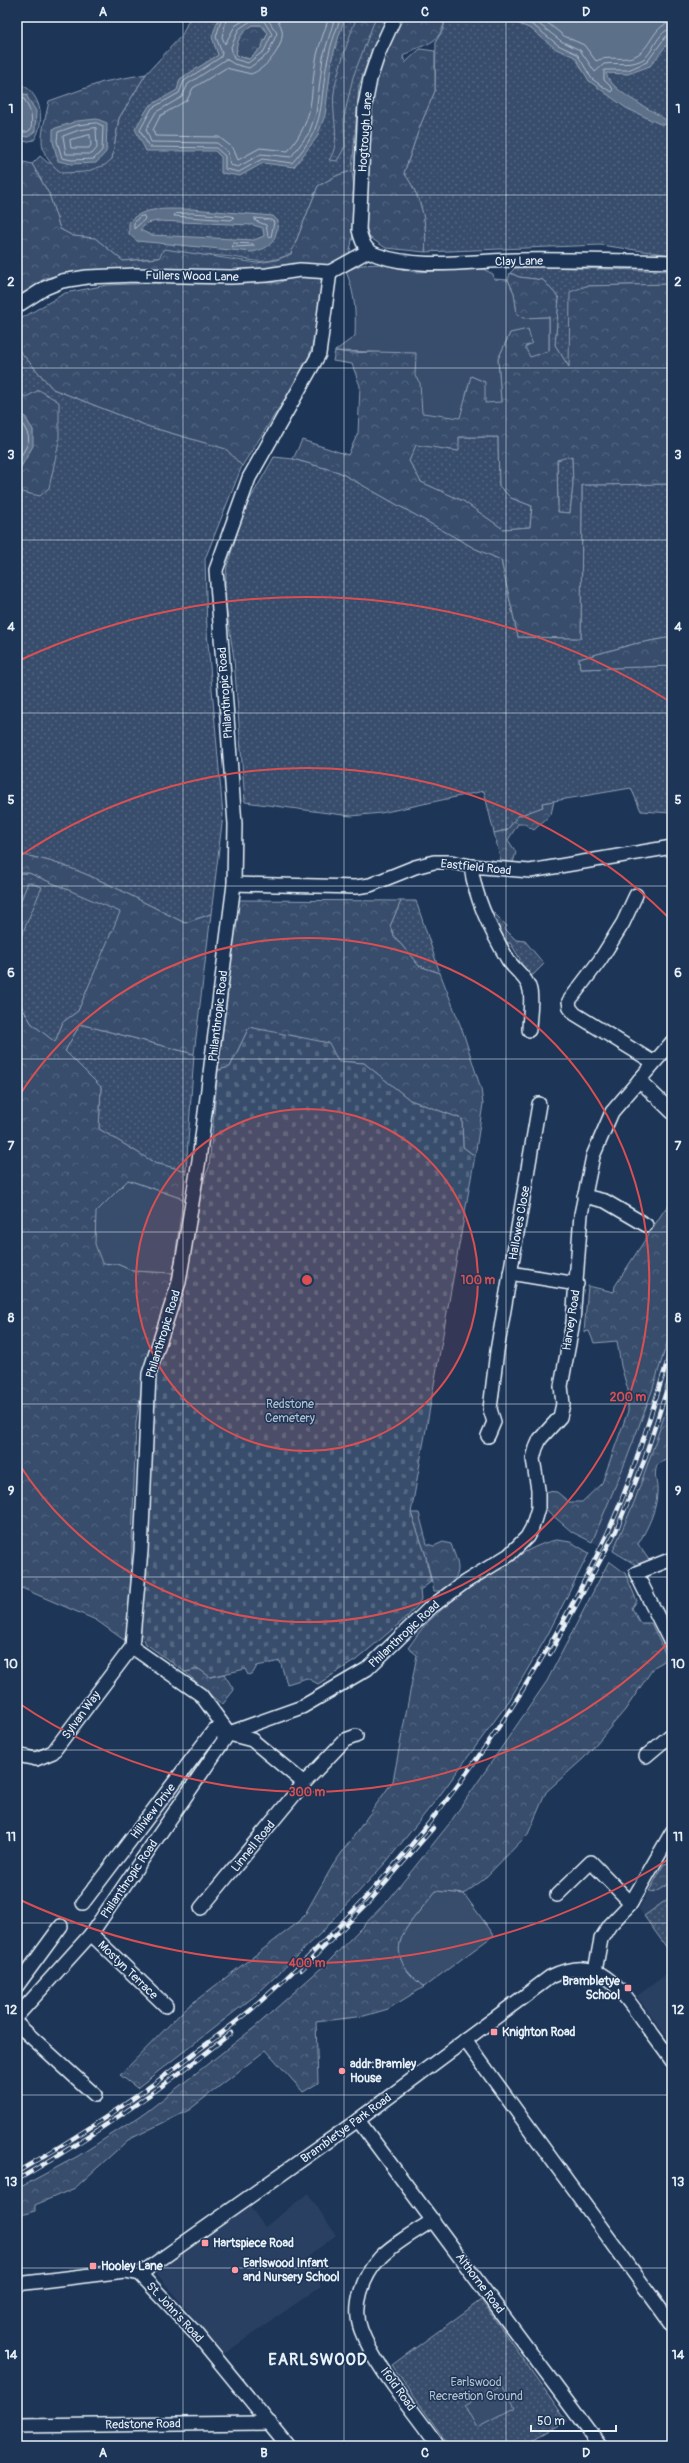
<svg xmlns="http://www.w3.org/2000/svg" width="689" height="2463" viewBox="0 0 689 2463" font-family="Pangolin,sans-serif">
<style>
.built{fill:#2a4162}
.grass{fill:url(#grass-dots);stroke:#909fb2}
.forest{fill:url(#forest-crowns);stroke:#909fb2;fill-rule:evenodd}
.cemetery{fill:url(#cemetery-stones);stroke:#909fb2}
.garden{fill:#374d6c;stroke:#909fb2}
.water{fill:#5d7089;stroke:#95a4b5;fill-rule:evenodd}
.lines{fill:none;stroke-linecap:round;stroke-linejoin:round}
.shore{stroke:#b0bdcc;stroke-width:1}
.street-casing{stroke:#e8f1f8;stroke-width:16}
.street{stroke:#1d3557;stroke-width:13}
.rail-casing{stroke:#e8f1f8;stroke-width:4.5}
.rail{stroke:#1d3557;stroke-width:3;stroke-dasharray:9;stroke-linecap:butt}
.grid{fill:none;stroke:#e8f1f8;stroke-width:1;stroke-opacity:0.55}
.ring{fill:none;stroke:#da5052;stroke-width:2}
.poi-dot{fill:#ff9aa2;stroke:#1d3557;stroke-width:1.5}
.labels{text-anchor:middle;stroke-width:3;stroke-linejoin:round;paint-order:stroke}
.street-label{font-size:12px;fill:#e8f1f8;stroke:#1d3557}
.park-label{font-size:12px;fill:#b3c0ce;stroke:#1d3557}
.poi-label{font-size:12px;font-weight:bold;fill:#e8f1f8;stroke:#1d3557;text-anchor:start}
.district-label{font-size:16px;font-weight:bold;letter-spacing:1px;fill:#e8f1f8;stroke:#1d3557}
.centre{fill:#da5052;stroke:#1d3557;stroke-width:2}
.ring-label{font-size:12px;text-anchor:middle;font-weight:bold;fill:#da5052;stroke:#1d3557;stroke-width:3;stroke-linejoin:round;paint-order:stroke}
.neatline{fill:none;stroke:#e8f1f8;stroke-width:1.5}
.grid-label{font-size:13px;text-anchor:middle;font-weight:bold;fill:#e8f1f8}
</style>
<defs>
<pattern id="grass-dots" width="8" height="8" patternUnits="userSpaceOnUse"><rect width="8" height="8" fill="#374d6c"/><path d="M2 2h.1M6 6h.1" fill="none" stroke="#546782" stroke-width="1.8" stroke-linecap="round"/></pattern>
<pattern id="forest-crowns" width="20" height="18" patternUnits="userSpaceOnUse"><rect width="20" height="18" fill="#374d6c"/><path d="M2 6a3 3 0 1 1 6 0M12 15a3 3 0 1 1 6 0" fill="none" stroke="#546782"/></pattern>
<pattern id="cemetery-stones" width="16" height="16" patternUnits="userSpaceOnUse"><rect width="16" height="16" fill="#374d6c"/><path d="M2 7V4a2 2 0 0 1 4 0v3zM10 15v-3a2 2 0 0 1 4 0v3z" fill="#546782"/></pattern>
</defs>
<rect width="100%" height="100%" fill="#1d3557"/>
<filter id="ink" filterUnits="userSpaceOnUse"><feTurbulence type="fractalNoise" baseFrequency=".025" numOctaves="2"/><feDisplacementMap in="SourceGraphic" scale="8" xChannelSelector="R" yChannelSelector="G"/><feConvolveMatrix kernelMatrix="1 2 1 2 8 2 1 2 1" color-interpolation-filters="sRGB"/></filter>
<g filter="url(#ink)">
<g class="built">
<polygon points="672,1327 672,1394 635,1500 613,1551 592,1542 627,1458 652,1391"/>
<polygon points="672,1882 672,1955 639,1909 649,1891 655,1892"/>
<polygon points="672,1970 672,2044 637,1996"/>
<polygon points="308,2193 336,2235 305,2259 321,2286 224,2354 157,2274 158,2266 247,2203 265,2227"/>
</g>
<g class="grass">
<path d="M190,17H388L371,52L359,86L352,171L338,175L318,186L291,254C256,268 254,258 222,256C189,254 155,258 123,261L95,238L73,236L60,229L49,194L32,164L40,156L48,163L112,159L119,118L146,74L182,35Z"/>
<path d="M446,17H672V255L600,245L425,252C428,224 421,196 404,173L420,126L435,91L436,41L443,30Z"/>
<polygon points="542,267 672,271 672,284 586,286 569,367 555,345 559,298 543,280 519,277 510,273 515,268"/>
<path d="M17,348L53,389L150,427L227,449L242,466L205,559L207,632L223,815L211,914L185,923C131,897 78,863 17,854Z"/>
<polygon points="459,437 498,437 499,486 511,498 532,506 530,527 503,529 463,501 421,482 409,461 416,444 458,451"/>
<polygon points="572,456 573,485 570,513 558,512 557,459"/>
<polygon points="274,457 293,459 339,472 474,548 501,560 518,637 581,638 582,485 672,484 672,637 634,644 579,659 580,669 672,666 672,813 641,811 631,788 542,803 543,807 518,816 507,830 494,833 484,791 381,813 351,816 245,802 234,659 224,593 227,566 245,508"/>
<polygon points="17,873 29,873 121,912 78,1011 63,1022 55,1042 32,1024 21,1006 17,1004"/>
<polygon points="401,901 416,901 440,973 419,966 394,936 390,926"/>
<polygon points="490,909 507,926 505,929 516,940 525,941 544,964 533,975 528,975 519,964 520,959 511,944 504,941 489,911"/>
<polygon points="80,1024 194,1054 186,1171 155,1163 99,1129 101,1087 65,1051"/>
<polygon points="672,1896 672,1955 644,1916"/>
<polygon points="481,2300 567,2421 522,2446 449,2446 392,2365"/>
</g>
<g class="forest">
<path d="M357,17H376L353,77L344,117L345,147L337,161L329,160C342,142 331,114 334,93C336,76 350,33 357,17Z"/>
<path d="M402,17H446C438,49 427,40 403,56L405,63L420,49L435,51V91L420,126L404,173C421,196 428,224 425,252L386,248L369,237L363,213L369,168L368,136L371,100L379,67Z"/>
<path d="M253,25H261L268,33L261,48L249,59L237,56C234,42 241,32 253,25Z"/>
<path d="M146,74L119,118L112,159L105,165L85,172L62,173C32,151 43,132 49,101L103,82Z"/>
<path d="M17,82C22,85 29,88 32,93C43,106 43,127 34,140L23,142L17,140L27,95L17,93Z"/>
<path d="M24,162L32,164L49,194L60,229L73,236L95,238L123,261L159,258L164,249L257,263L276,260L291,254L318,186L338,175L352,171C356,200 356,226 349,255L337,263L322,267L254,271L71,273L45,278L17,298V169Z"/>
<path d="M510,273L519,277L543,280L559,298L555,345L569,367L570,292L586,286L672,284V484L582,485L581,638L518,637L501,560L474,548L339,472L293,459L302,440L348,455L358,433L360,386L352,364L333,361L335,351L351,353L392,351L460,355L471,376L485,382L501,402L498,359L510,333L528,328L532,344L526,346L537,354L549,351V317L523,318L517,314L514,293L508,280ZM459,437H498L499,486L511,498L532,506L530,527L503,529L463,501L421,482L409,461L416,445L459,451ZM572,456L573,485L570,513L558,512L557,460Z"/>
<path d="M319,275C329,289 312,349 306,366L242,466L226,449L150,427L53,389L17,348V321L65,293L107,285L206,281L279,283L291,277Z"/>
<polygon points="39,390 59,402 59,442 49,488 40,496 17,491 17,474 32,446 33,430 21,414 17,404 17,392 26,397"/>
<polygon points="672,637 672,666 580,669 579,659 634,644"/>
<polygon points="554,801 551,814 534,830 525,824 518,824 508,840 516,852 513,863 501,861 494,833 507,830 518,816 543,807 542,803"/>
<path d="M17,854C78,863 131,897 185,923L211,914L194,1054L80,1024L65,1051L101,1087L99,1129L155,1163L186,1171L183,1199L128,1180L102,1263L117,1264L133,1271L173,1273L170,1291L144,1373L136,1422L131,1577V1628L124,1640L96,1620L17,1586V1004L21,1006L32,1024L55,1042L63,1022L78,1011L120,912L29,873H17Z"/>
<polygon points="28,882 42,887 17,946 17,911"/>
<polygon points="239,900 401,901 390,926 394,936 419,966 440,973 463,1032 481,1089 483,1104 475,1156 463,1147 462,1119 410,1100 364,1063 338,1061 249,1027 230,1067 218,1070"/>
<polygon points="672,1201 672,1327 652,1391 627,1458 592,1542 572,1532 543,1507 545,1491 557,1492 569,1502 582,1502 602,1483 628,1411 628,1390 621,1366 617,1341 594,1343 589,1331 584,1332 588,1286 614,1292 615,1286 665,1209"/>
<path d="M672,1394V1456L657,1465C653,1478 658,1481 657,1493C657,1509 647,1530 638,1544L649,1560L641,1568L613,1551L635,1500Z"/>
<path d="M411,1513H419L427,1544L434,1546L443,1542L451,1544C459,1567 464,1573 444,1591H434L425,1553Z"/>
<path d="M557,1540L571,1542L589,1553L547,1636L509,1701L440,1795L387,1861L322,1932L256,1995L137,2088L120,2075L186,2008L300,1921L305,1914L333,1865L393,1781L417,1655L408,1648C414,1640 420,1630 427,1623C451,1599 524,1544 557,1540Z"/>
<path d="M609,1561L625,1573L637,1601L632,1608L640,1623H651L668,1659L654,1667L625,1710L584,1758L546,1792L528,1834L483,1880L464,1894L436,1891C408,1927 376,1949 424,1987L388,2009L364,2016L316,2022L318,2083L303,2092L266,2050L189,2110L128,2140L75,2188L35,2205V2211L17,2216V2189L78,2156L145,2113L255,2027L329,1961L390,1898L449,1824L547,1681Z"/>
<path d="M199,1669L210,1677L224,1674L234,1690L223,1704C216,1702 194,1679 185,1672Z"/>
<polygon points="672,1862 672,1882 655,1892 649,1891 664,1864"/>
</g>
<polygon class="cemetery" points="249,1027 329,1043 338,1061 364,1063 410,1100 462,1119 463,1147 475,1156 411,1513 425,1553 431,1582 420,1590 421,1599 418,1605 406,1618 356,1660 318,1684 307,1678 287,1684 280,1661 257,1666 253,1673 248,1675 245,1669 210,1677 199,1669 185,1672 146,1644 141,1633 139,1619 152,1391 158,1363 184,1289 203,1182 209,1167 218,1070 230,1067"/>
<g class="garden">
<path d="M380,264L415,272L483,269L493,274L494,279L508,280L514,293L517,314L523,318L549,317V351L530,357L525,347L532,343L528,329L510,333L498,359L501,402L485,403V382L471,376L460,418L422,413L420,383L415,376L416,353L335,351L355,336C356,312 355,294 346,271L361,265Z"/>
<polygon points="128,1180 183,1199 173,1273 133,1271 117,1264 102,1263 95,1244 96,1212"/>
<path d="M436,1891L464,1894L494,1935L424,1987C376,1949 408,1927 436,1891Z"/>
<polygon points="502,2385 515,2408 477,2428 465,2406"/>
</g>
<g class="water">
<path d="M219,17H345L332,58L325,115L317,137L294,167L263,163L240,176L221,173V157L215,151H146L135,129L149,106L177,90L180,79L218,55L212,37ZM253,25H261L268,33L261,48L249,59L237,56C234,42 242,32 253,25Z"/>
<path d="M503,17H672V32L669,42L650,66L628,74L606,73C613,95 655,109 672,125L660,124L626,108L589,81L575,57L556,49L531,29Z"/>
<polygon points="17,93 26,95 36,111 35,131 28,137 17,135"/>
<polygon points="97,119 107,123 106,152 96,163 71,164 58,161 53,142 53,129 77,121"/>
<path d="M192,209L273,216L278,221C276,241 272,248 252,252L137,241L129,234V222C144,205 171,210 192,209ZM158,221L253,225L263,228L264,236L254,240L151,235L140,230L147,223Z"/>
<polygon points="17,404 33,430 33,446 17,474"/>
</g>
<g class="lines">
<g class="shore">
<path d="M222,17L216,37L222,53L221,57L184,81L179,93L152,108L140,130L149,147L216,148L225,156V169L239,172L262,159L292,163C328,123 318,105 328,58C331,44 336,30 341,17"/>
<polyline points="227,17 222,37 225,44 235,26 249,17"/>
<polyline points="266,17 277,33 268,54 249,68 234,64 226,59 188,84 182,97 156,112 146,129 151,142 217,143 228,152 230,165 238,167 261,154 291,157 309,133 316,113 323,57 335,17"/>
<path d="M275,17C278,21 281,25 282,30C285,46 266,69 251,74L226,68L193,88L187,100L160,116L153,130L155,136L219,137L233,148L238,160L260,148L288,151C318,114 308,97 317,55C320,42 325,30 329,17"/>
<polyline points="511,17 533,25 558,45 577,54 592,79 611,92 613,89 604,80 604,70 628,70 647,62 667,35 672,34"/>
<path d="M524,17L535,21L561,41L580,50L595,72L604,64C618,62 632,67 645,58C654,50 659,29 672,29"/>
<path d="M540,17L564,36L584,45L596,61C610,54 628,64 641,52C652,43 656,23 672,23"/>
<polygon points="251,21 264,21 272,34 264,51 248,63 234,59 231,47 239,29"/>
<path d="M17,97L24,99C30,109 33,116 31,129L27,132H17"/>
<polygon points="97,123 103,126 102,150 94,159 72,160 62,158 57,141 58,132 78,125"/>
<polygon points="96,128 97,148 92,154 66,154 63,136 79,130"/>
<polygon points="90,135 91,145 89,148 71,148 70,140"/>
<polygon points="192,213 232,216 234,218 231,220 174,216 175,214"/>
<polygon points="144,216 145,219 134,229 134,223 139,217"/>
<polygon points="255,218 271,220 274,222 271,237 268,236 266,225 256,221"/>
<polygon points="233,243 253,244 254,246 233,247"/>
<path d="M17,415C33,442 32,436 17,463"/>
</g>
<g class="street-casing">
<g id="street">
<path d="M395,17L379,52L370,79L365,105L359,230C362,242 365,251 377,255C420,270 469,261 514,260C567,259 619,261 672,262"/>
<polyline points="17,306 45,288 62,281 87,277 136,275 231,277 267,275 300,270 330,272 368,251"/>
<path d="M471,866C475,899 491,931 508,960C514,969 526,977 529,987C533,996 529,1020 529,1030"/>
<polyline points="234,884 356,887 370,885 415,867 434,862 451,862 471,866 530,871 672,847"/>
<polyline points="636,895 623,923 600,960 569,1001 570,1008 575,1014 653,1062"/>
<polyline points="639,1080 672,1112"/>
<polyline points="584,1196 605,1201 646,1225"/>
<polyline points="510,1273 577,1284"/>
<polyline points="488,1436 494,1422 490,1409 497,1351 539,1104"/>
<polyline points="672,1559 636,1573 672,1645"/>
<polyline points="229,1733 201,1695 132,1647 141,1551 149,1374 179,1282 199,1160 234,884 235,824 216,570 249,478 319,354 330,272"/>
<polyline points="17,1755 36,1759 53,1752 132,1647"/>
<polyline points="646,1756 672,1734"/>
<polyline points="557,1895 591,1862 631,1903"/>
<polyline points="83,1903 214,1730 252,1740 304,1783 345,1740 356,1736"/>
<polyline points="201,1908 304,1783"/>
<polyline points="91,1934 166,2006"/>
<polyline points="595,1971 601,1939 610,1925 631,1903 672,1832"/>
<polyline points="17,1986 61,1926"/>
<polyline points="17,2016 91,1934 229,1733 302,1707 367,1669 431,1607 465,1582 509,1555 527,1537 532,1528 538,1508 538,1489 533,1459 536,1448 540,1439 560,1417 563,1404 561,1386 573,1322 581,1214 593,1156 612,1112 672,1042"/>
<polyline points="17,2024 95,2095"/>
<polyline points="465,2040 672,2325"/>
<polyline points="358,2120 600,2446"/>
<path d="M433,2220C417,2231 391,2245 379,2259C363,2276 352,2307 361,2330C374,2366 415,2412 438,2446"/>
<path d="M140,2274L358,2120L550,1977C595,1955 613,1980 638,2014C649,2030 661,2045 672,2061"/>
<polyline points="17,2284 125,2271 140,2274 194,2331 288,2446"/>
<polyline points="17,2426 270,2423"/>
</g>
</g>
<use href="#street" class="street"/>
<g class="rail-casing">
<g id="rail">
<polyline points="550,1654 616,1531 644,1461 672,1373"/>
<polyline points="301,1970 368,1903 433,1828"/>
<path d="M17,2172C80,2136 140,2096 197,2051C216,2037 236,2023 253,2008C403,1877 524,1713 608,1532C635,1473 652,1409 672,1347"/>
<path d="M17,2180C93,2136 163,2088 231,2033"/>
</g>
</g>
<use href="#rail" class="rail"/>
</g>
</g>
<path class="grid" d="M183,17V2446M344,17V2446M506,17V2446M17,195H672M17,368H672M17,540H672M17,713H672M17,886H672M17,1059H672M17,1232H672M17,1404H672M17,1577H672M17,1750H672M17,1923H672M17,2095H672M17,2268H672"/>
<circle cx="307" cy="1280" r="171" fill="#da5052" fill-opacity=".12"/>
<g class="ring">
<circle cx="307" cy="1280" r="171"/>
<path d="M19 1096A342 342 0 1 1 19 1464"/>
<path d="M669 1642A512 512 0 0 1 17 1702M17 858A512 512 0 0 1 669 918"/>
<path d="M669 1859A683 683 0 0 1 18 1899M18 661A683 683 0 0 1 669 701"/>
</g>
<g class="poi-dot">
<rect x="624" y="1984" width="8" height="8" rx="2"/>
<rect x="490" y="2028" width="8" height="8" rx="2"/>
<circle cx="342" cy="2071" r="4"/>
<rect x="201" y="2239" width="8" height="8" rx="2"/>
<rect x="89" y="2262" width="8" height="8" rx="2"/>
<circle cx="235" cy="2270" r="4"/>
</g>
<g class="labels">
<g class="street-label">
<text transform="translate(365 132) rotate(-86)" y="4">Hogtrough Lane</text>
<text transform="translate(519 261) rotate(-1)" y="4">Clay Lane</text>
<text transform="translate(192 276) rotate(1)" y="4">Fullers Wood Lane</text>
<text transform="translate(225 693) rotate(-94)" y="4">Philanthropic Road</text>
<text transform="translate(476 867) rotate(6)" y="4">Eastfield Road</text>
<text transform="translate(218 1016) rotate(-83)" y="4">Philanthropic Road</text>
<text transform="translate(519 1223) rotate(-80)" y="4">Hallowes Close</text>
<text transform="translate(571 1320) rotate(-81)" y="4">Harvey Road</text>
<text transform="translate(163 1334) rotate(-73)" y="4">Philanthropic Road</text>
<text transform="translate(404 1634) rotate(-43)" y="4">Philanthropic Road</text>
<text transform="translate(81 1715) rotate(-54)" y="4">Sylvan Way</text>
<text transform="translate(153 1811) rotate(-53)" y="4">Hillview Drive</text>
<text transform="translate(253 1846) rotate(-51)" y="4">Linnell Road</text>
<text transform="translate(129 1879) rotate(-56)" y="4">Philanthropic Road</text>
<text transform="translate(128 1970) rotate(44)" y="4">Mostyn Terrace</text>
<text transform="translate(346 2128) rotate(-36)" y="4">Brambletye Park Road</text>
<text transform="translate(480 2283) rotate(53)" y="4">Althorne Road</text>
<text transform="translate(175 2312) rotate(47)" y="4">St. John's Road</text>
<text transform="translate(398 2389) rotate(54)" y="4">Ifold Road</text>
<text transform="translate(143 2424) rotate(-1)" y="4">Redstone Road</text>
</g>
<g class="park-label">
<text x="290" y="1408">Redstone<tspan x="290" dy="14">Cemetery</tspan></text>
<text x="476" y="2386">Earlswood<tspan x="476" dy="14">Recreation Ground</tspan></text>
</g>
<g class="poi-label">
<text x="620" y="1985" text-anchor="end">Brambletye<tspan x="620" dy="14">School</tspan></text>
<text x="502" y="2036">Knighton Road</text>
<text x="350" y="2068">addr:Bramley<tspan x="350" dy="14">House</tspan></text>
<text x="213" y="2247">Hartspiece Road</text>
<text x="243" y="2267">Earlswood Infant<tspan x="243" dy="14">and Nursery School</tspan></text>
<text x="101" y="2270">Hooley Lane</text>
</g>
<g class="district-label">
<text x="318" y="2365">EARLSWOOD</text>
</g>
</g>
<circle cx="307" cy="1280" r="6" class="centre"/>
<g class="ring-label">
<text x="478" y="1284">100 m</text>
<text x="628" y="1401">200 m</text>
<text x="307" y="1796">300 m</text>
<text x="307" y="1967">400 m</text>
</g>
<rect width="689" height="2463" fill="none" stroke="#1d3557" stroke-width="44"/>
<path d="M531 2425v6h85v-6" fill="none" stroke="#e8f1f8" stroke-width="2"/>
<text x="537" y="2425" font-size="12" fill="#e8f1f8" stroke="#1d3557" stroke-width="3" paint-order="stroke">50 m</text>
<rect x="22" y="22" width="645" height="2419" class="neatline"/>
<g class="grid-label">
<text x="103" y="16">A</text>
<text x="264" y="16">B</text>
<text x="425" y="16">C</text>
<text x="586" y="16">D</text>
<text x="11" y="113">1</text>
<text x="678" y="113">1</text>
<text x="11" y="286">2</text>
<text x="678" y="286">2</text>
<text x="11" y="459">3</text>
<text x="678" y="459">3</text>
<text x="11" y="631">4</text>
<text x="678" y="631">4</text>
<text x="11" y="804">5</text>
<text x="678" y="804">5</text>
<text x="11" y="977">6</text>
<text x="678" y="977">6</text>
<text x="11" y="1150">7</text>
<text x="678" y="1150">7</text>
<text x="11" y="1322">8</text>
<text x="678" y="1322">8</text>
<text x="11" y="1495">9</text>
<text x="678" y="1495">9</text>
<text x="11" y="1668">10</text>
<text x="678" y="1668">10</text>
<text x="11" y="1841">11</text>
<text x="678" y="1841">11</text>
<text x="11" y="2014">12</text>
<text x="678" y="2014">12</text>
<text x="11" y="2186">13</text>
<text x="678" y="2186">13</text>
<text x="11" y="2359">14</text>
<text x="678" y="2359">14</text>
<text x="103" y="2457">A</text>
<text x="264" y="2457">B</text>
<text x="425" y="2457">C</text>
<text x="586" y="2457">D</text>
</g>
</svg>
